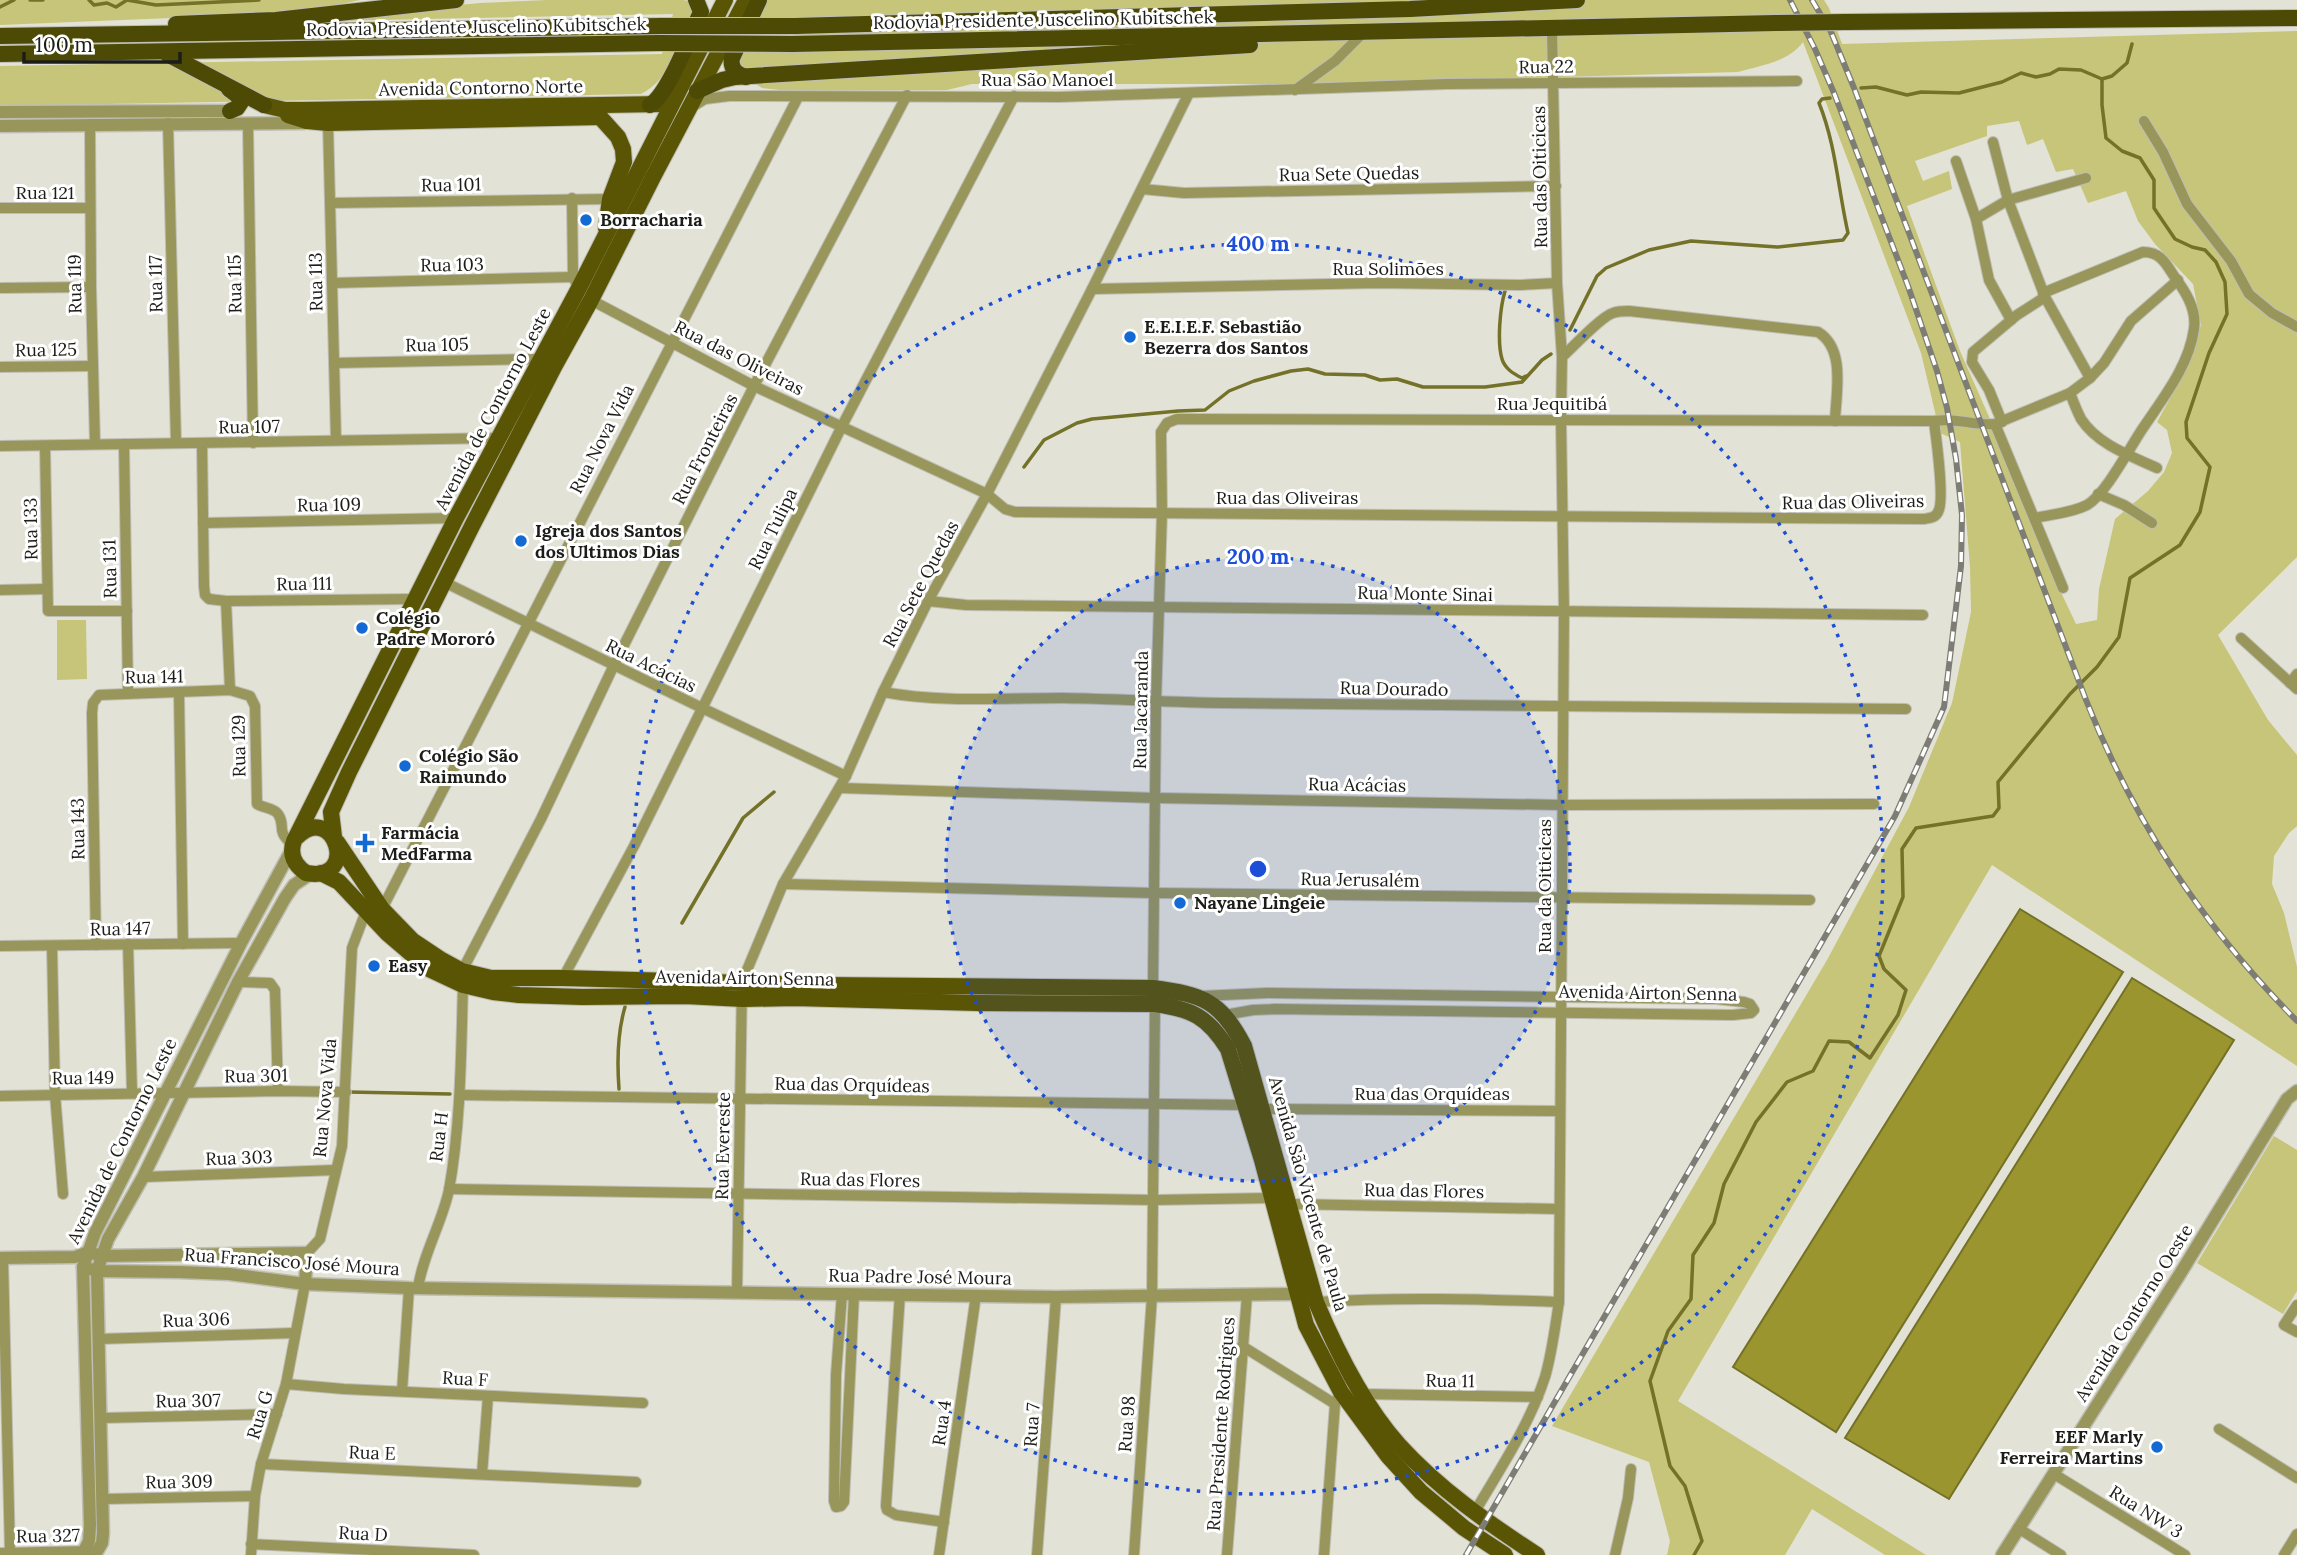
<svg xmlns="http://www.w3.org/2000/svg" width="2297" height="1555" viewBox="0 0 2297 1555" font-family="Lora,serif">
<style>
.green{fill:#c7c579;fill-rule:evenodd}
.water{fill:#9a952f;stroke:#747128;stroke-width:2}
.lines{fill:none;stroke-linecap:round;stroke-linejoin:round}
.stream{stroke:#747128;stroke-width:3.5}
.minor-casing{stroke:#bebeb4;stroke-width:12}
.tertiary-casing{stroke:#bebeb4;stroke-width:15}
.primary-casing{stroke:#bebeb4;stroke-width:18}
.trunk-casing{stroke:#bebeb4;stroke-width:18}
.minor{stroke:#98965a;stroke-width:10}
.tertiary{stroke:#98965a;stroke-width:12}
.primary{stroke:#595504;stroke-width:16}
.trunk{stroke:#4d4a05;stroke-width:16}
.rail-casing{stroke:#7d7d75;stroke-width:6}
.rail{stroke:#fff;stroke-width:3.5;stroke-dasharray:10;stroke-linecap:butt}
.trunk-bridge-casing{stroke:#bebeb4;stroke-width:18;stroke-linecap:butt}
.trunk-bridge{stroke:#4d4a05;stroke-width:16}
.ring{fill:none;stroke:#1d4ed8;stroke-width:3.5;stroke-dasharray:3.5 7}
.poi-dot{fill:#136ad4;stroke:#fff;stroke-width:2.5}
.labels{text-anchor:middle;stroke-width:6;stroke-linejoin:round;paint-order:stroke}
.street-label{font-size:18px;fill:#1c1c18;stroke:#fff}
.poi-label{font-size:18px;font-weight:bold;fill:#1c1c18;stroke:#fff;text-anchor:start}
.centre{fill:#1d4ed8;stroke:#fff;stroke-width:3.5}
.ring-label{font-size:21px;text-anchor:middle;font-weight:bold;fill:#1d4ed8;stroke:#fff;stroke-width:6;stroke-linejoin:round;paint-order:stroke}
</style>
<rect width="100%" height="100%" fill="#e2e2d6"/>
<g class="green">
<polygon points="0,0 360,0 313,10 270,14 0,25"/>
<path d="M547,0H683L689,1L695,12C681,40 670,80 641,94L0,106V66L662,54L673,14L328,21V18L480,3Z"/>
<path d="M760,0H1824L1829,8L1842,44L2297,31V557L2218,635L2268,720L2297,755V826L2289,833L2274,856L2272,884L2284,913L2297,967V1066L1992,865L1678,1401L1926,1555H1885L1812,1509L1785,1555H1667L1670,1541L1649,1462L1552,1426L1827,960L1909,807L1952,703L1971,612L1970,567L1960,442L1940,433L1921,353L1803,42C1788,62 1763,65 1738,72L1314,84H972L947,90L788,91L762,88L734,70ZM2019,121L2027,145L2043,139L2056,172L2073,169L2088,203L2126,191L2138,221L2155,244L2193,284L2201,325L2184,373L2157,422L2167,430L2172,453L2164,472L2148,491L2115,519L2099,589L2097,620L2076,624L2058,586L2009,462L1960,351L1907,206L1952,189L1949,171L1923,181L1915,161L1987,136V126Z"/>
<polygon points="57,620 86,620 87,679 57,680"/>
<polygon points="2274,1136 2297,1150 2297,1291 2283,1314 2197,1263"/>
</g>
<g class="water">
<polygon points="2020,909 2123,972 1836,1432 1733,1367"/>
<polygon points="2132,978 2234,1040 1949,1499 1845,1438"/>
</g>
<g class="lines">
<g class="stream">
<polyline points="30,0 43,0"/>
<polyline points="89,0 94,5 107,3 116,7 127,0 156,5 259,0"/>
<polyline points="0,7 14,0"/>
<polyline points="1861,88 1876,87 1907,95 1921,92 1959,93 2002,82 2021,73 2036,77 2050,74 2059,69 2081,70 2102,79 2112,76 2127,63 2132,44"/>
<path d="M1505,291C1500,308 1497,342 1502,359C1505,369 1514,374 1522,378L1526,376"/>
<path d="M1570,330L1597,276L1606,268L1649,250L1691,241L1777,247L1843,240L1848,233C1838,189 1836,145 1819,103L1822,99L1830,98"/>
<polyline points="1024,467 1044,440 1077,423 1092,419 1178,411 1205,410 1229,391 1254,381 1291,371 1308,369 1325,374 1365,375 1380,380 1397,379 1423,387 1485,387 1522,382 1542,360 1551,354"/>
<polyline points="682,923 743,818 774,792"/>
<path d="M619,1089C617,1062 617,1034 625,1007"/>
<polyline points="348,1092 450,1094"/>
<polyline points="1694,1555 1702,1541 1685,1486 1670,1466 1650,1381 1668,1331 1691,1299 1693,1255 1714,1223 1724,1184 1756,1122 1787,1082 1813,1071 1829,1041 1849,1042 1870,1058 1898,1015 1906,990 1884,969 1879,956 1903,897 1902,849 1916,828 1993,816 1999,808 1998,782 2070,694 2097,667 2119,637 2130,578 2180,545 2200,512 2210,467 2187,438 2186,422 2209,353 2227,314 2225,282 2216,262 2205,250 2192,247 2175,239 2158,214 2154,208 2154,180 2140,158 2122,151 2106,138 2102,105 2102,79"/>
</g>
<g class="minor-casing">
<g id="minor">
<polyline points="1295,90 1335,61 1363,33"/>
<polyline points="692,107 705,99 729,96 1059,97 1447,84 1797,81"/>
<polyline points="2144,121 2163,152 2187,204 2231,261 2249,294 2272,313 2297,327"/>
<polyline points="168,123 176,443"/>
<polyline points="328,123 336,440"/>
<polyline points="90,124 91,287 95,444"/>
<polyline points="248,124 253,443"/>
<polyline points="1993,142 2008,200 2045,297 2090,378"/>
<polyline points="1956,161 1976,219 1989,280 2011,320"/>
<polyline points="1142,189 1184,193 1556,186"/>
<polyline points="572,198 573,277 575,281"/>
<polyline points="330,203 610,199"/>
<polyline points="0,208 90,208"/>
<polyline points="1976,219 2008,200 2086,178"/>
<polyline points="332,283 573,277"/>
<polyline points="0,288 91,287"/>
<polyline points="1092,289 1378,283 1520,285 1557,283"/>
<path d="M591,300L754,386L987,494L1005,509L1015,512L1924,519C1930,518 1935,518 1938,512C1945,501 1936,437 1934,421"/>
<path d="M1562,357C1573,347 1602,316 1613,313C1618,311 1624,311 1629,311L1818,332C1846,349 1836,393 1835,421"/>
<polyline points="334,363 540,359"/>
<polyline points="0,367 93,366"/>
<path d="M2070,393C2073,401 2077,411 2081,419C2098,445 2131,456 2157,468"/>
<polyline points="2002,422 1989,390 1972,362 1973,352 2017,315 2045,297"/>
<polyline points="1995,424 2063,588"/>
<polyline points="202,443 204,586 205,595 209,599 226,601 415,599"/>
<polyline points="124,444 128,693"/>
<polyline points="0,446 498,438"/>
<polyline points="45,446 48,611 127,611"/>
<polyline points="2098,494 2124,505 2152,523"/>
<path d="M2035,518C2052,514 2072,513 2087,505C2106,494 2130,447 2143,428C2163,398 2189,366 2194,329C2197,309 2185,291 2174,276C2165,262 2160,252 2143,252L2043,293"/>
<polyline points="203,523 456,518"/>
<polyline points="444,582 702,708 846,776"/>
<polyline points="0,590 47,589"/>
<polyline points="226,601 230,690"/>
<polyline points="928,601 966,605 1923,615"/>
<polyline points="2241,638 2297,689"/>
<polyline points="2290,683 2297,674"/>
<path d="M883,692C942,703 1003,698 1063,698C1116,699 1169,702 1222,703C1450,706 1678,708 1906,709"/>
<polyline points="179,693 183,944"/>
<polyline points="840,788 1156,798 1561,805 1874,804"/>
<polyline points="783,884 1153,893 1810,900"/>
<polyline points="382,909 798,97"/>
<polyline points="128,944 132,1093"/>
<path d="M96,945L92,713L93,703L99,695L230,690L250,696L255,706L257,804C263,808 274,808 278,814C287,827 274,829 293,845"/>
<polyline points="0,946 241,943"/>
<polyline points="52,946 55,1094 63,1194"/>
<polyline points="462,971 541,819 614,665 754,386 907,95"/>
<polyline points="563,978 634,846 842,426 1014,96"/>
<polyline points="238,982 270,983 275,990 278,1091"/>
<path d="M1153,988L1156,702L1162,512L1161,432L1167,423L1177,419L1934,421C1955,417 1974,426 1995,424L2070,393L2090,378L2104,363L2131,321L2178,280"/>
<polyline points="1201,996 1267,993 1716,999 1744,1002 1750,1004 1754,1010 1751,1013 1733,1015 1275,1009 1253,1010 1225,1015"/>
<polyline points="460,1095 1244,1105"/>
<polyline points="0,1096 278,1091 346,1092"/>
<polyline points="1264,1109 1559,1111"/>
<polyline points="143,1177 336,1170"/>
<polyline points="449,1189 1153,1200 1270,1198"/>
<polyline points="1290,1204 1558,1209"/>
<polyline points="307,1253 320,1239 342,1146 352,948 366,911"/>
<polyline points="3,1258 10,1553"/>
<path d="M418,1288C423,1254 442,1223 449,1190C461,1123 461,1053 463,985"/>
<polyline points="737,1293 742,982 783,884 846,776 883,692 928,601 987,494 1092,289 1189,93"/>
<polyline points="842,1294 836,1375 834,1501 836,1507 841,1506 844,1502 854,1294"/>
<polyline points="900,1294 886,1506 887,1510 896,1515 944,1522"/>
<path d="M1316,1302C1397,1297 1478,1299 1559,1302"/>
<polyline points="2297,1305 2284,1325 2297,1332"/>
<polyline points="98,1339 295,1333"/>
<polyline points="1242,1346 1335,1404"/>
<polyline points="286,1384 344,1389 643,1403"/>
<polyline points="402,1391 409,1288"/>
<polyline points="1362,1394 1538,1397"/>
<polyline points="101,1418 277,1414"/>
<polyline points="2219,1429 2297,1478"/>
<polyline points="261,1464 636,1482"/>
<polyline points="482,1474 488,1396"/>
<polyline points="2054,1474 2185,1555"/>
<polyline points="103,1499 255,1496"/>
<path d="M1474,1513C1500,1469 1529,1426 1545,1377C1552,1353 1555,1327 1559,1302L1564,611L1561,419L1562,357L1557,283L1552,29"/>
<polyline points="2018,1528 2061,1555"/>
<polyline points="251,1544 474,1555"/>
<polyline points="0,1553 90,1551"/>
<polyline points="251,1555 255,1496 261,1464 286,1384 305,1284"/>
<polyline points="939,1555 976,1295"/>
<polyline points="1037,1555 1056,1297"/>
<polyline points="1134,1555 1152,1296 1155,1004"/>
<polyline points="1227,1555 1247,1295"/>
<polyline points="1324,1555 1335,1404 1341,1392"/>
<polyline points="1615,1555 1628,1498 1631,1469"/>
<polyline points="2284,1555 2297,1534"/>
</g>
</g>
<g class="tertiary-casing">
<g id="tertiary">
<polyline points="0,112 230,111"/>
<polyline points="0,126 304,123"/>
<polyline points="95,1254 101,1256 307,1253 305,1284"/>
<polyline points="0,1258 75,1257 88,1252"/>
<polyline points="83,1267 97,1271 179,1272 229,1274 305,1284 409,1288 1056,1297 1297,1294"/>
<polyline points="82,1555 89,1541 90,1525 83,1267 95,1233 241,943 292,849"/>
<polyline points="95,1555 102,1543 103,1533 97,1271 108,1239 143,1177 238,982 285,898 294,885 310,874"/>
<polyline points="2002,1555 2180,1274 2287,1099 2297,1091"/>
</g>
</g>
<g class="primary-casing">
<g id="primary">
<polyline points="264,105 285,110 302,110 663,104"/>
<polyline points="288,115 307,121 328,123 600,117"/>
<polyline points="600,117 618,137 623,149 624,162 610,199 606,228"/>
<path d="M297,837C333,800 362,883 306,873C294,865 289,854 294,841L456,518L579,288L725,0"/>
<polyline points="334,837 331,812 349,772 472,526 555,365 591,300 653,177 746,0"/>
<path d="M337,842L382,909L413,941L440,959L462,971L491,978H563L822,985L1153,988C1203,995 1220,1000 1244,1046L1316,1302C1337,1352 1363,1405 1399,1445C1439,1489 1488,1523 1537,1555"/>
<path d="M321,873L339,882L388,934L429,969L463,985L493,992L519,995L582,997L685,996L743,999L794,998L977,1003L1155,1004C1192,1009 1208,1017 1228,1049L1262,1160L1306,1325L1341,1392L1388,1456L1421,1492L1464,1528L1505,1555"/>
</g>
</g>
<g class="trunk-casing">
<g id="trunk">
<polyline points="1845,22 2297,18"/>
<polyline points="176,24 276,20 456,0"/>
<polyline points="795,26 1410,9 1577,0"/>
<polyline points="0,36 662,26"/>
<polyline points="792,44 1776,23"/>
<polyline points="0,54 659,43"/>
<polyline points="167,54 264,105"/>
<path d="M746,77C736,74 730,68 732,58L759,0"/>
<polyline points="229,89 237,95 241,102 237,108 230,111"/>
<polyline points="697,91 722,80 735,77 1250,45"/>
<path d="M650,105C668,95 691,33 701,12L696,0"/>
</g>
</g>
<use href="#minor" class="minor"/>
<use href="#tertiary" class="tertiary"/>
<use href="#primary" class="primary"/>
<use href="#trunk" class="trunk"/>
<g class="rail-casing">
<g id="rail">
<path d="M1812,0L1831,32L1854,88L2086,700C2135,824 2203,926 2297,1021"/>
<polyline points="1466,1555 1895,816 1944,707 1961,566 1962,515 1956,459 1947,408 1937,371 1908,286 1834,93 1815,49 1790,0"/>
</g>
</g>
<use href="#rail" class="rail"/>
<g class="trunk-bridge-casing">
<g id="trunk-bridge">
<polyline points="1776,23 1845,22"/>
<polyline points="662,26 795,26"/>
<polyline points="659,43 792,44"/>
</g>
</g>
<use href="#trunk-bridge" class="trunk-bridge"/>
</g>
<circle cx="1258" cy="869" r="312" fill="#1d4ed8" fill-opacity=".12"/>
<g class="ring">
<circle cx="1258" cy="869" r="312"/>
<circle cx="1258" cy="869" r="625"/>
</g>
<g class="poi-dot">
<circle cx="586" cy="220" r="7"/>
<circle cx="1130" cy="337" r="7"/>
<circle cx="521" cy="541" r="7"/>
<circle cx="362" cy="628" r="7"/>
<circle cx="405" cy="766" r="7"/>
<path d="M361.5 832.5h7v7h7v7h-7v7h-7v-7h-7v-7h7z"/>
<circle cx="1180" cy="903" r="7"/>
<circle cx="374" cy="966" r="7"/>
<circle cx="2157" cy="1447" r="7"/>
</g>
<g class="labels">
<g class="street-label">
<text transform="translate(1043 20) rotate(-1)" y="6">Rodovia Presidente Juscelino Kubitschek</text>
<text transform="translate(476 27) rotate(-1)" y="6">Rodovia Presidente Juscelino Kubitschek</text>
<text transform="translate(1546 67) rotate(-1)" y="6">Rua 22</text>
<text x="1047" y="86">Rua São Manoel</text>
<text transform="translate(481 88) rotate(-1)" y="6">Avenida Contorno Norte</text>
<text transform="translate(1349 174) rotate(-1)" y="6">Rua Sete Quedas</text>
<text transform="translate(1540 177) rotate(-91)" y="6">Rua das Oiticicas</text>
<text transform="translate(451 185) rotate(-1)" y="6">Rua 101</text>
<text x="45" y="199">Rua 121</text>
<text transform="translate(452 265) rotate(-1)" y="6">Rua 103</text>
<text x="1388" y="275">Rua Solimões</text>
<text transform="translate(316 282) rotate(-91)" y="6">Rua 113</text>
<text transform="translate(75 284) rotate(-91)" y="6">Rua 119</text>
<text transform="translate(156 284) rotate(-91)" y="6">Rua 117</text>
<text transform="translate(235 284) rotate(-91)" y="6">Rua 115</text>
<text transform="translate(437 345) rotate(-1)" y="6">Rua 105</text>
<text transform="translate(46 350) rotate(-1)" y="6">Rua 125</text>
<text transform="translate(739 358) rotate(27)" y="6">Rua das Oliveiras</text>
<text x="1552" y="410">Rua Jequitibá</text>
<text transform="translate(493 409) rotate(-62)" y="6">Avenida de Contorno Leste</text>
<text transform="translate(249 427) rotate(-1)" y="6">Rua 107</text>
<text transform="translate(602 439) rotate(-63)" y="6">Rua Nova Vida</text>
<text transform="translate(705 449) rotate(-63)" y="6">Rua Fronteiras</text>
<text x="1287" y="504">Rua das Oliveiras</text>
<text transform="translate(1853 502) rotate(-1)" y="6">Rua das Oliveiras</text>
<text transform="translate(329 505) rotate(-1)" y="6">Rua 109</text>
<text transform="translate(31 529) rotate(-91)" y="6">Rua 133</text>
<text transform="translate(773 529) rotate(-64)" y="6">Rua Tulipa</text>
<text transform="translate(110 569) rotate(-91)" y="6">Rua 131</text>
<text transform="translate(304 584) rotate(-1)" y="6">Rua 111</text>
<text transform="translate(921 584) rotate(-62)" y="6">Rua Sete Quedas</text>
<text transform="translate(1425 594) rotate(1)" y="6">Rua Monte Sinai</text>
<text transform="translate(651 666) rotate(26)" y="6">Rua Acácias</text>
<text transform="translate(154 677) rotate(-1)" y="6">Rua 141</text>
<text transform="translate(1394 689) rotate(1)" y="6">Rua Dourado</text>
<text transform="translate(1141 710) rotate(-89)" y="6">Rua Jacaranda</text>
<text transform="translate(239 746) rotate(-91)" y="6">Rua 129</text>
<text transform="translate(1357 785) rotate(1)" y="6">Rua Acácias</text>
<text transform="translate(78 829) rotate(-91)" y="6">Rua 143</text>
<text transform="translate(1360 880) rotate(1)" y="6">Rua Jerusalém</text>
<text transform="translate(1545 886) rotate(-90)" y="6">Rua da Oiticicas</text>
<text transform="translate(120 929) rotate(-1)" y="6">Rua 147</text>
<text transform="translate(745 978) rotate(1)" y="6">Avenida Airton Senna</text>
<text transform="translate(1648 993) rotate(1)" y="6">Avenida Airton Senna</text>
<text transform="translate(256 1076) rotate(-1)" y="6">Rua 301</text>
<text transform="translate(83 1078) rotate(-1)" y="6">Rua 149</text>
<text transform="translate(852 1085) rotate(1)" y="6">Rua das Orquídeas</text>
<text x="1432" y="1100">Rua das Orquídeas</text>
<text transform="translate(325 1098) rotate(-85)" y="6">Rua Nova Vida</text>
<text transform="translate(439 1137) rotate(-83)" y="6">Rua H</text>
<text transform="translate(122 1141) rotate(-64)" y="6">Avenida de Contorno Leste</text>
<text transform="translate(723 1146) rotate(-89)" y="6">Rua Evereste</text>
<text transform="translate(239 1158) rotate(-2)" y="6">Rua 303</text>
<text transform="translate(860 1180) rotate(1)" y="6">Rua das Flores</text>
<text transform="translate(1424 1191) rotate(1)" y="6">Rua das Flores</text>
<text transform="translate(1308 1194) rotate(74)" y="6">Avenida São Vicente de Paula</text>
<text transform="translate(292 1262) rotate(4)" y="6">Rua Francisco José Moura</text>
<text transform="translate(920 1277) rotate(1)" y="6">Rua Padre José Moura</text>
<text transform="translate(2134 1313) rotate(-58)" y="6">Avenida Contorno Oeste</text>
<text transform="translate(196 1320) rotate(-2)" y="6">Rua 306</text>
<text transform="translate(465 1379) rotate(3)" y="6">Rua F</text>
<text transform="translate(1450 1381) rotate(1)" y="6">Rua 11</text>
<text transform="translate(188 1401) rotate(-1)" y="6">Rua 307</text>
<text transform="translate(260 1415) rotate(-73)" y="6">Rua G</text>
<text transform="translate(942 1423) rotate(-82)" y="6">Rua 4</text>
<text transform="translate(1127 1424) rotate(-86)" y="6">Rua 98</text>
<text transform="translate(1221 1424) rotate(-86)" y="6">Rua Presidente Rodrigues</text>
<text transform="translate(1032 1425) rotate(-86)" y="6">Rua 7</text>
<text transform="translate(372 1453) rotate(2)" y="6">Rua E</text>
<text transform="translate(179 1482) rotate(-1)" y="6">Rua 309</text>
<text transform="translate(2146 1512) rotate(32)" y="6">Rua NW 3</text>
<text transform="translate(363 1534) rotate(3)" y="6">Rua D</text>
<text transform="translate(48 1536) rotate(-1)" y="6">Rua 327</text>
</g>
<g class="poi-label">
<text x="600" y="226">Borracharia</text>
<text x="1144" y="333">E.E.I.E.F. Sebastião<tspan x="1144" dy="21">Bezerra dos Santos</tspan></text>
<text x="535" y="537">Igreja dos Santos<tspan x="535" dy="21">dos Ultimos Dias</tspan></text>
<text x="376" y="624">Colégio<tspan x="376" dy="21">Padre Mororó</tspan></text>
<text x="419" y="762">Colégio São<tspan x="419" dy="21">Raimundo</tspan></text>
<text x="381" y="839">Farmácia<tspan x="381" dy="21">MedFarma</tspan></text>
<text x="1194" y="909">Nayane Lingeie</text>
<text x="388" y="972">Easy</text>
<text x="2143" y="1443" text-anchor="end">EEF Marly<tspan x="2143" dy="21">Ferreira Martins</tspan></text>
</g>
</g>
<circle cx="1258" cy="869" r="10" class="centre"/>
<g class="ring-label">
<text x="1258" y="251">400 m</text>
<text x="1258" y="564">200 m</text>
</g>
<path d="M24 52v10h156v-10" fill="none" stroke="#1c1c18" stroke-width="3.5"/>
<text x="35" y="52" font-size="21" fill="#1c1c18" stroke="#ffffff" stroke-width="5" paint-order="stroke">100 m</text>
</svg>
